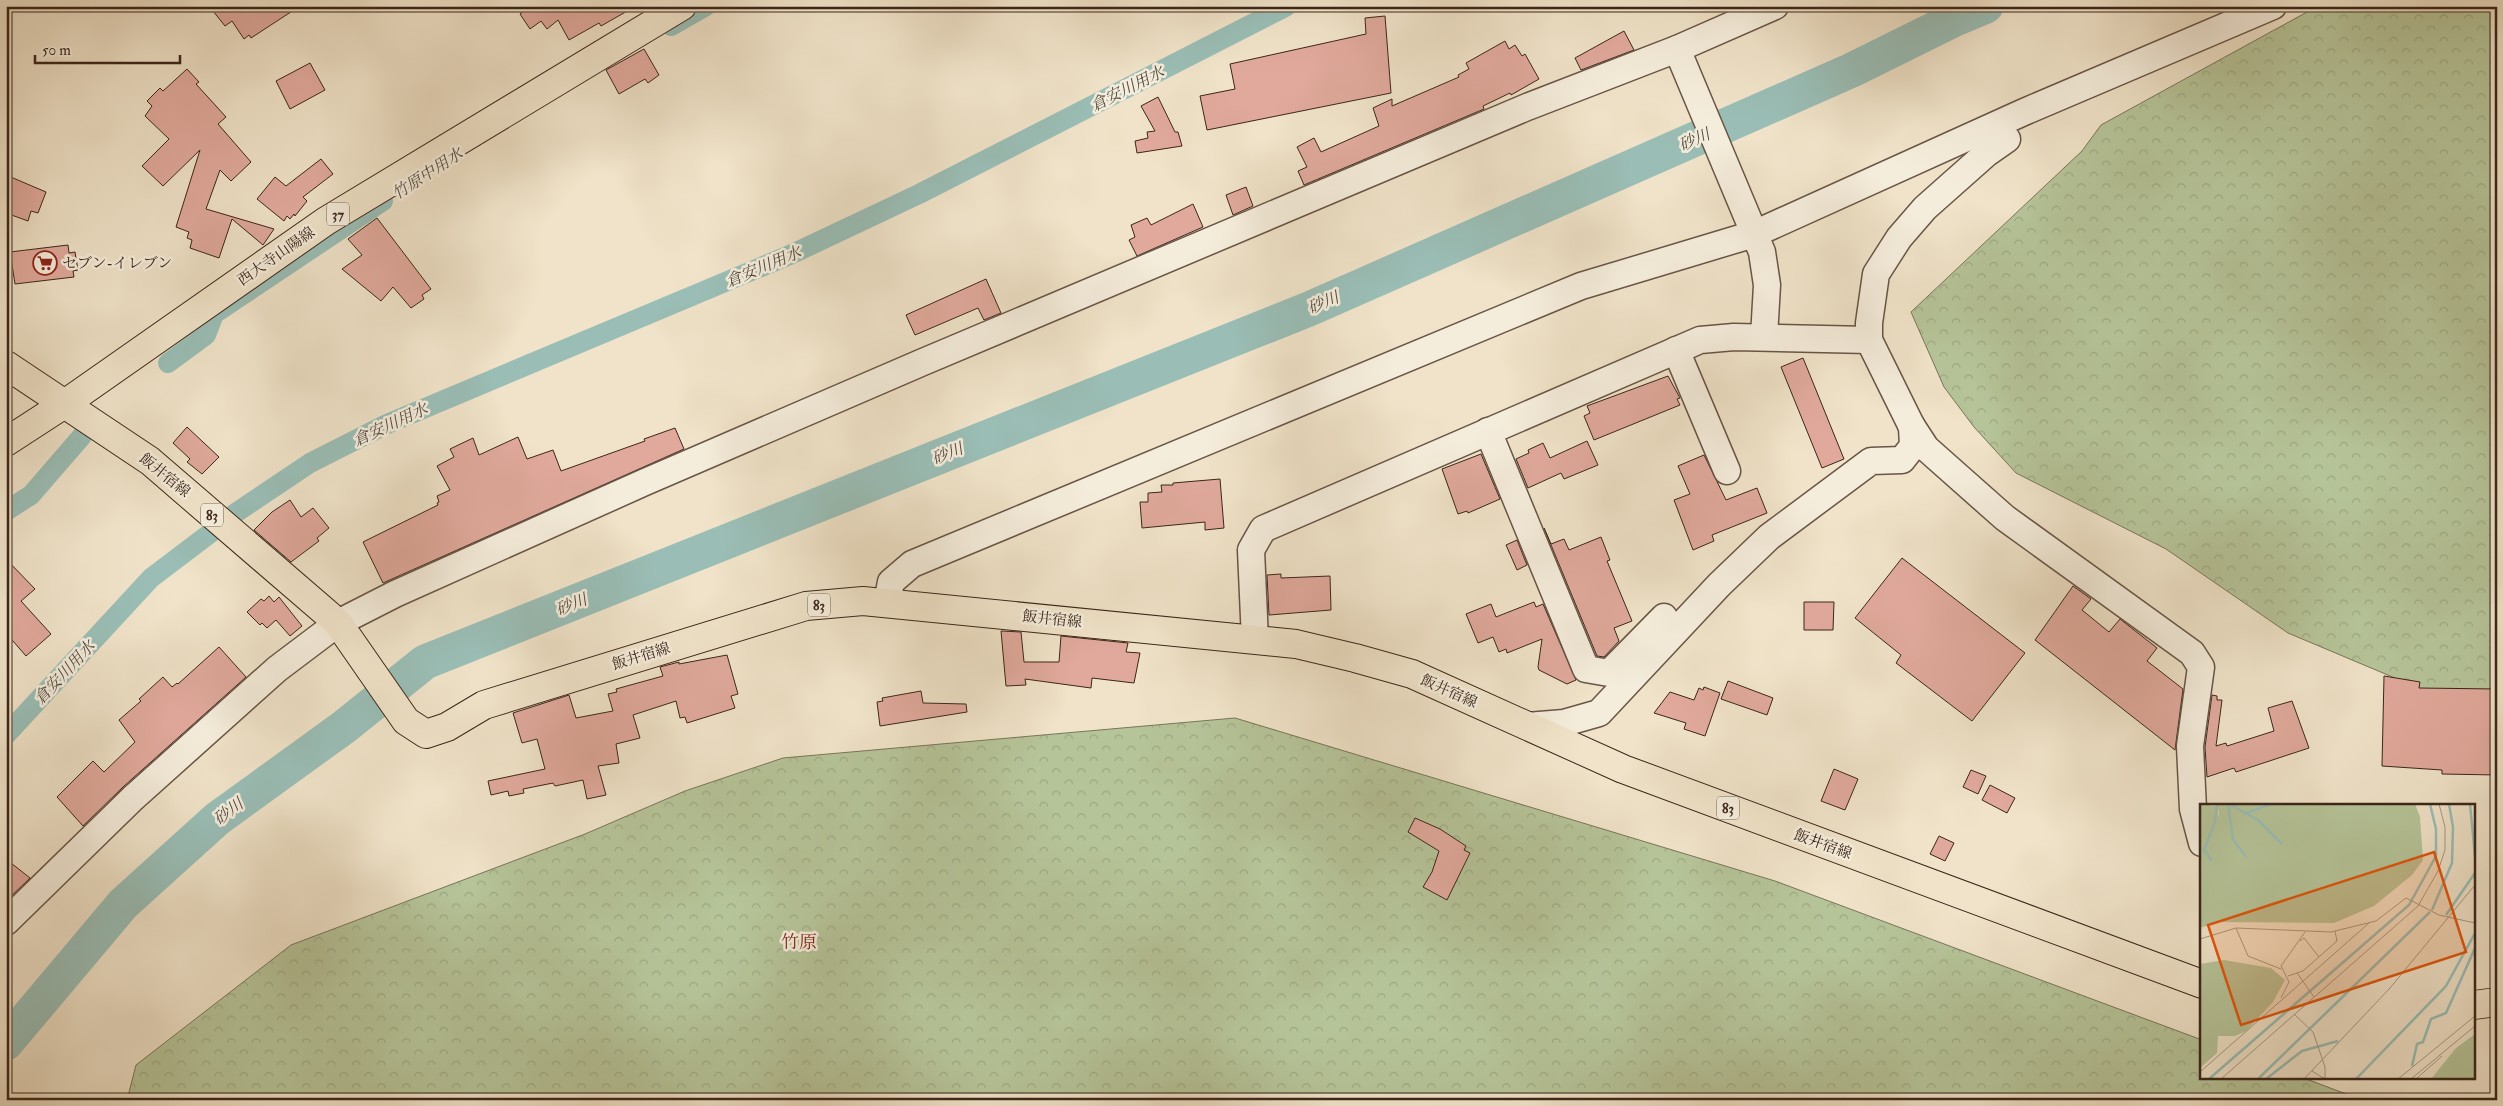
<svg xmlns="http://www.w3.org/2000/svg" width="2503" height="1106" viewBox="0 0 2503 1106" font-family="'IM FELL Double Pica','Noto Serif JP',serif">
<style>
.forest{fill:url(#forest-crowns);stroke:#78755a}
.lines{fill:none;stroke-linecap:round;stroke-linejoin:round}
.canal{stroke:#9abeb6;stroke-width:20}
.river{stroke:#9abeb6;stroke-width:35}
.building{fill:#e0a99c;stroke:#3b261a}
.minor-casing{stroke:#685546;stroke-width:29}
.major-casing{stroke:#3b261a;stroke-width:30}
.minor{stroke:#f5eddc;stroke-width:26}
.major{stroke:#f0e3c9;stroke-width:28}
.labels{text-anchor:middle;stroke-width:5;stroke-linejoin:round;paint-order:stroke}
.shield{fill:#f5eddc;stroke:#736254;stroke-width:1}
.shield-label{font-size:14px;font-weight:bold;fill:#3b261a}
.street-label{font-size:15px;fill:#3b261a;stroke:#f5eddc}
.poi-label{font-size:15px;fill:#3b261a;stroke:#f5eddc;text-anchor:start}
.water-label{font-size:16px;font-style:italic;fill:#534c41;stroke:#f5eddc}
.quarter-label{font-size:18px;fill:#7a1f14;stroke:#f5eddc}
.inset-river{fill:none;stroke:#9abeb6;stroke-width:2.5}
.inset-road{fill:none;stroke:#a89783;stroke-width:1}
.view{fill:#df560d;fill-opacity:0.15;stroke:#df560d;stroke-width:2.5}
.inset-edge{fill:none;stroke:#3b261a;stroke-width:2.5}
</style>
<defs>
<pattern id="forest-crowns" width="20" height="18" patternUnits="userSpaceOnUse" patternTransform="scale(1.25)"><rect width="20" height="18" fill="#b6c499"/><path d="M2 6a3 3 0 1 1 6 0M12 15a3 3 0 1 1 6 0" fill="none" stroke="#9da883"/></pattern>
</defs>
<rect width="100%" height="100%" fill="#f0e3c9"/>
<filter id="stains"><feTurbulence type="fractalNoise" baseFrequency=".004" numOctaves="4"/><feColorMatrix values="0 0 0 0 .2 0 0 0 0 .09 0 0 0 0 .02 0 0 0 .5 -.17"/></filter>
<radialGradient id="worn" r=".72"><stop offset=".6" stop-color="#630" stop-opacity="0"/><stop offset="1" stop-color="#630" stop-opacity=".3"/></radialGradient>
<g class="forest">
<polygon points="2318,6 2497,6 2497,711 2459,705 2288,633 2166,549 2016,473 1974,427 1944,387 1911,312 2082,151 2101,125"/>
<polygon points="1235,718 1775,881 2202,1040 2202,1077 2301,1077 2362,1100 127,1100 136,1065 291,945 585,834 685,791 783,758"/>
</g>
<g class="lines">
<g class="canal">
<polyline points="671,26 706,6"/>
<polyline points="168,363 206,335 214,314 383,201"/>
<polyline points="6,511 31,495 82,436"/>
<polyline points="234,514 310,463 387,424 792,254 919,194 1287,6"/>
<polyline points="6,735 151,578 213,531"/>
</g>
<polyline class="river" points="6,1043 123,904 217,819 344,727 425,662 1309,309 1852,70 1955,19 1986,6"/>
</g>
<g class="building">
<polygon points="209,6 300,6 251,38 249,35 244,39 232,21 225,26"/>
<polygon points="530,6 636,6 601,26 599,23 569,40 558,20 547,29 541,21 530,29 520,14"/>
<polygon points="1385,16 1391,93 1207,130 1200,96 1235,89 1230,64 1366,34 1365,18"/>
<polygon points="1624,31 1634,50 1581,70 1575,58"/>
<polygon points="1505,41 1509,49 1515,45 1522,56 1525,54 1539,79 1511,95 1510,93 1483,106 1484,109 1304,185 1298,171 1307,167 1297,147 1314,138 1321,152 1379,126 1373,108 1392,99 1392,106 1459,77 1458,75 1469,69 1466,63"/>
<polygon points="644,49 659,75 648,83 645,79 619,94 606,70"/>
<polygon points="310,63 325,90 290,109 276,81"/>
<polygon points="187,69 199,82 196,84 226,117 218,124 251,162 231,181 220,170 206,209 274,229 263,245 232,219 219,258 190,248 192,240 187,238 189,232 176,227 200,150 163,186 142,166 169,139 145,116 152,106 147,101 160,88 163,91"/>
<polygon points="1158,97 1175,132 1178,132 1182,146 1137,153 1135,141 1148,138 1147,132 1155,131 1141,106"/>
<polygon points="321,159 333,174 303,197 307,201 295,216 294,214 290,219 287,216 284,221 257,199 275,177 286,186"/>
<polygon points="6,175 46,192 38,213 31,211 28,221 6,213"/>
<polygon points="1246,187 1253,206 1233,215 1226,195"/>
<polygon points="1193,204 1203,227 1137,256 1129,240 1135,237 1131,225 1147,218 1151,225"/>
<polygon points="377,218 431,289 422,295 424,299 411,308 393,287 381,301 342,269 362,255 348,239"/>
<polygon points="68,245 69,253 75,252 78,270 73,271 74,277 15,284 10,252"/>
<polygon points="986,279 1001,313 984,320 978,308 915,335 906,315"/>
<polygon points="1803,358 1844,459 1822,468 1781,367"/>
<polygon points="1668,376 1680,398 1677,399 1680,405 1594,440 1584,416 1590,413 1587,406"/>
<polygon points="187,427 219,457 202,474 187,462 190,459 173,443"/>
<polygon points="675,428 684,449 383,583 363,542 438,505 437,503 439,502 437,496 450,490 437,466 454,457 450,449 473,438 479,455 518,437 527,459 553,450 561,471 645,441 644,439"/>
<polygon points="1587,441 1598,465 1564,479 1561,473 1528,488 1516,459 1529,453 1528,450 1543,443 1550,458"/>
<polygon points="1481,454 1500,499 1468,513 1467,511 1458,514 1442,469"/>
<polygon points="1704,455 1726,500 1757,488 1767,513 1712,535 1714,541 1693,550 1674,500 1690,494 1678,466"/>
<polygon points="1220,479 1224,528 1205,530 1205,522 1142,528 1140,502 1148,502 1148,493 1162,492 1161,485 1173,485 1173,483"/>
<polygon points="290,500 301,517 313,508 329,528 317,538 319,541 291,562 254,530 272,512"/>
<polygon points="1544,528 1551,544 1564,539 1569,550 1601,537 1610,560 1607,561 1632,621 1614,628 1619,641 1604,657 1597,656"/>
<polygon points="1517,540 1527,565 1517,570 1506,545"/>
<polygon points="1902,558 2025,653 1972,721 1896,663 1901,655 1855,618"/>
<polygon points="6,559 35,589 21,601 51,634 26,656 6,633"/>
<polygon points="1281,574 1281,578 1330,576 1331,610 1269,615 1267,575"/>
<polygon points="2073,586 2091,599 2082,610 2109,632 2120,619 2157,648 2147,661 2183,689 2175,750 2035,640"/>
<polygon points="269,596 274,602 279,597 302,626 290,636 276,620 267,628 262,623 260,625 247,612 261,599 264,601"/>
<polygon points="1534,602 1536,607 1543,604 1576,680 1567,684 1539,670 1538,667 1542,639 1507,653 1506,649 1499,652 1493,637 1478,643 1466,614 1491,604 1496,617"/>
<polygon points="1804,602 1834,602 1833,630 1804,630"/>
<polygon points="1001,631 1021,632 1024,662 1059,662 1061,636 1128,643 1126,652 1140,653 1134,683 1092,678 1091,688 1025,679 1026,685 1006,686"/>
<polygon points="219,647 246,677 123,787 83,826 57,797 93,761 104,772 135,742 119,720 141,701 139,699 163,677 172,687 177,683 178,684"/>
<polygon points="727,655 738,694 731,696 735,708 687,723 685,717 680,718 676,701 633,715 640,738 616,744 619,763 598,766 606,795 587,799 583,780 555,786 553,783 523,789 524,793 509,796 508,791 491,795 488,781 545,769 537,739 522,743 513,713 569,695 576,718 613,711 608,694 617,692 616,689 663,676 660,667 679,662 679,664"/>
<polygon points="2384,676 2420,682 2419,688 2497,689 2497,775 2442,774 2442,770 2382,766"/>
<polygon points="1728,681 1773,698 1767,715 1721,699"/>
<polygon points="1704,687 1720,693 1705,736 1684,729 1686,723 1654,713 1670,692 1694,700 1699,688 1703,690"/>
<polygon points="921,691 923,703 966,704 967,712 880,726 877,702 883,701 882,698"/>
<polygon points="2212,695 2217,696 2217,700 2222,700 2216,746 2226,743 2227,746 2274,731 2268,708 2292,701 2309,748 2236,772 2234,768 2207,777 2205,747"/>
<polygon points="1834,769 1858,779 1845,810 1821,801"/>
<polygon points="1971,770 1986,776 1978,794 1963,787"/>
<polygon points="1990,785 2015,798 2007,813 1982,800"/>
<polygon points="1415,818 1440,829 1466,846 1464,850 1470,853 1447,900 1423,887 1432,872 1439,851 1408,832"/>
<polygon points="1939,836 1954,843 1945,861 1930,854"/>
<polygon points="6,859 30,878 6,901"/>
</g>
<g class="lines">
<g class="minor-casing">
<g id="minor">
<polyline points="1677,49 1762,252 1767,285 1764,337"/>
<polyline points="1676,350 1727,471"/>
<polyline points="1911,425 1926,448 2005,518 2192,653 2201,667 2190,746 2193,809 2202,843"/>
<polyline points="1488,431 1586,669 1609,673 1664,617"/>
<polyline points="887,603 891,582 912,564 1581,286 1754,234 2024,112 2273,6"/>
<polyline points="1255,640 1251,550 1263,529 1700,340 1734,337 1869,340"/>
<polyline points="1527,726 1564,723 1599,713 1719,585 1769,537 1871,461 1902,460 1913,446 1912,427 1869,340 1869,323 1876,274 1899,238 1925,208 1987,153 2007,139"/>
<polyline points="6,922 133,798 277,669 338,623 395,594 645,482 923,362 1527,107 1677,49 1775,6"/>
</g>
</g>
<g class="major-casing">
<g id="major">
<polyline points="6,365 150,461 338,623 406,721 426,734 447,727 484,705 806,606 863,601 1296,644 1355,658 1412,674 1623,769 2202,984"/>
<polyline points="6,442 66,403 326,221 682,6"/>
<polyline points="2474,1005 2497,1002"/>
</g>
</g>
<use href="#minor" class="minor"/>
<use href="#major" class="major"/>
</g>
<defs>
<g id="supermarket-ring" transform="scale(1.25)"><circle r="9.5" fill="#f5eddc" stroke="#8f2418" stroke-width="1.5"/><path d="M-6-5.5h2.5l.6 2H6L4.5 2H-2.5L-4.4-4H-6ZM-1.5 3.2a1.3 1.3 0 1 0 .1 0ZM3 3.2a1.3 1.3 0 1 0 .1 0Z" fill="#8f2418"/></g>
</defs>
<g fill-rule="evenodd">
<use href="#supermarket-ring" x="45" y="263"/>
</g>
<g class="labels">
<g class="shield">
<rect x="327" y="202.5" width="22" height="23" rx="4"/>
<rect x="201" y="503.5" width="22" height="23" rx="4"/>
<rect x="808" y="593.5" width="22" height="23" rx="4"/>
<rect x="1717" y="796.5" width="22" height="23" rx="4"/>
</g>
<g class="shield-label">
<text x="338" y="219">37</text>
<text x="212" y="520">83</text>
<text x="819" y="610">83</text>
<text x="1728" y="813">83</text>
</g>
<g class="street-label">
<text transform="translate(276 256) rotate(-35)" y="5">西大寺山陽線</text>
<text transform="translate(165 475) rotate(39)" y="5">飯井宿線</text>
<text transform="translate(1052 619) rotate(6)" y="5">飯井宿線</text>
<text transform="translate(641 656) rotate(-17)" y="5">飯井宿線</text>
<text transform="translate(1449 691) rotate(24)" y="5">飯井宿線</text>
<text transform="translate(1823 844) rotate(20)" y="5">飯井宿線</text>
</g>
<g class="poi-label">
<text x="62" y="268">セブン-イレブン</text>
</g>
<g class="water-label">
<text transform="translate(1127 88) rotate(-27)" y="6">倉安川用水</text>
<text transform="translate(1694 139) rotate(-24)" y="6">砂川</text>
<text transform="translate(427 173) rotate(-33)" y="6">竹原中用水</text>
<text transform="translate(763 266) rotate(-23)" y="6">倉安川用水</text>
<text transform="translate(1323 302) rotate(-23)" y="6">砂川</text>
<text transform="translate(390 424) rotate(-25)" y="6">倉安川用水</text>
<text transform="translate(947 453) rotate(-22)" y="6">砂川</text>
<text transform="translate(571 604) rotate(-22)" y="6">砂川</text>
<text transform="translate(64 672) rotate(-47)" y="6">倉安川用水</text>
<text transform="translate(228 811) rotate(-37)" y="6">砂川</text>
</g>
<g class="quarter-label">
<text x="799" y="948">竹原</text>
</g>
</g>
<g transform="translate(2200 804)">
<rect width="275" height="275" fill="#f0e3c9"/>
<path d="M0,0L18,2V12L30,0H215L220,13L223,56L212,71L174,102L134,119L19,118L0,124ZM24,156L71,164L85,176L73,198L46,227L35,232H18L17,249L0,264V160ZM275,230V275H231L256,244Z" fill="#b6c499"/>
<path d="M14,0H35L34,7L19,14L18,3Z" fill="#b6c499"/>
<path class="inset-river" d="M28,0L33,35L46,53M29,0L58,16L82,40M270,0L275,52M44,10L71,0M12,57L4,46L15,18L17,0M232,106L252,59L253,23L249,0M246,111L275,69M212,262L217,240L223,238L231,215L246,209L275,144M9,275L209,101L236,52V25L230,0M58,275L230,108M66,275L102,247L138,237M156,275L246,182L275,129"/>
<path class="inset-road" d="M36,124L48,152L81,165M0,135L36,124L131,128L176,117L206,94L239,111L275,119M100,137L104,134L119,153M97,169L114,193M88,172L103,167L137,137L135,127M81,194L89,178L81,162L105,128M94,210L113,228L125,263V275M112,267L125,275M0,268L169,119M21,275L218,102L238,67L245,46V23L239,0M104,275L190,184L275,81M198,275L275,212M211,275L275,222M216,275L242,252"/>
<path class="view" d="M234,48L266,148L41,221L8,121Z"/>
<rect width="275" height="275" class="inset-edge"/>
</g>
<rect width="2503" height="1106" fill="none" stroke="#f0e3c9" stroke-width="25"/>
<rect x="8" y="8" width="2488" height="1091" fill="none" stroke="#3b261a" stroke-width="2.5"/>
<rect x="12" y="12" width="2478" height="1081" fill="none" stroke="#3b261a"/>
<path d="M35 55v8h145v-8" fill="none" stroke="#3b261a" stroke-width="2.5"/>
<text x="42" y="55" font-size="15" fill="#3b261a" stroke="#f5eddc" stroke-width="4" paint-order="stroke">50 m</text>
<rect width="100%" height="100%" filter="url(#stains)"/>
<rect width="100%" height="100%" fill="url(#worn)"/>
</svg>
